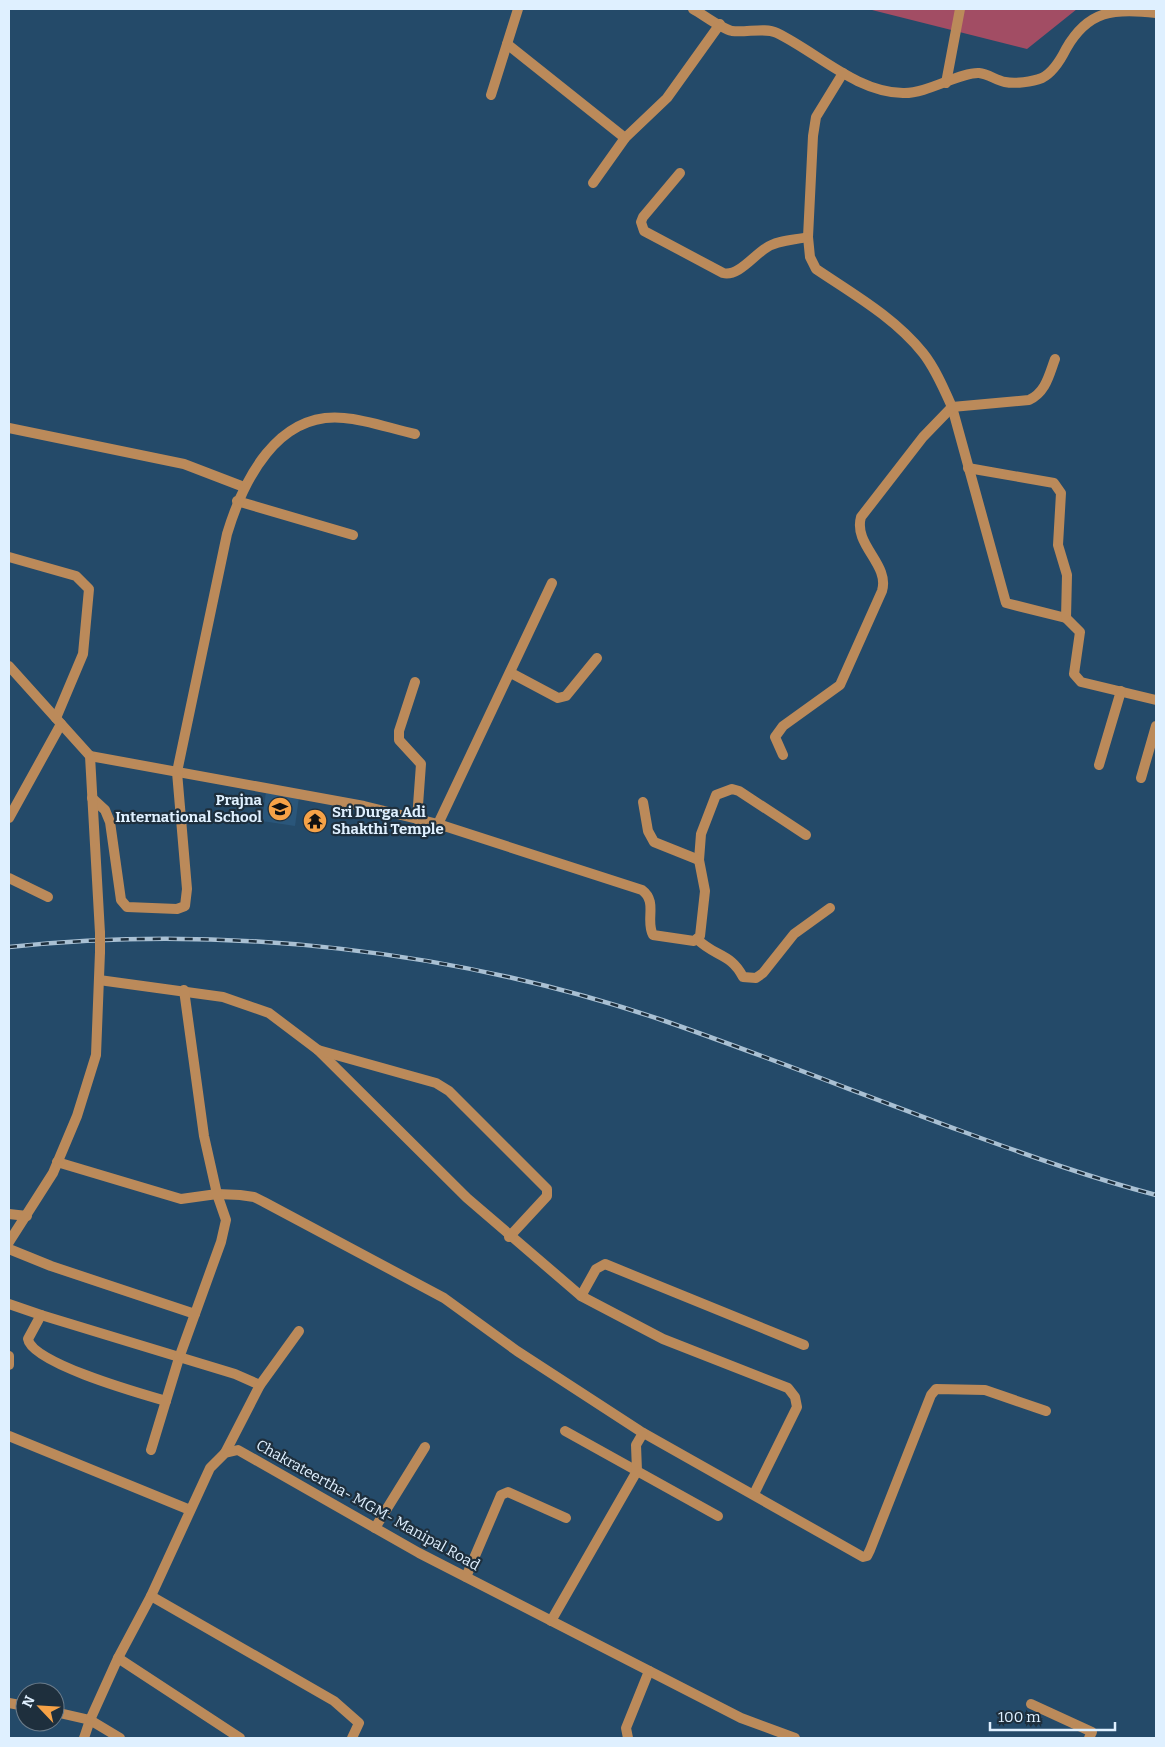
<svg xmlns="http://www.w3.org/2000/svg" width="1165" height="1747" viewBox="0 0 1165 1747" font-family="Bitter,serif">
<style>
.built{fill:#2a567a}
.green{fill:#a24d64}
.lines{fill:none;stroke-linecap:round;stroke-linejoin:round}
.minor{stroke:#bb8a5a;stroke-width:10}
.tertiary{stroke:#bb8a5a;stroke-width:10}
.rail-casing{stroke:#a9c0d3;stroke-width:4.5}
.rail{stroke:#1e2f3d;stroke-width:2.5;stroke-dasharray:8;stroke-linecap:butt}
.tertiary-bridge{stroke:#bb8a5a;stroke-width:10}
.labels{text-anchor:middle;stroke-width:4.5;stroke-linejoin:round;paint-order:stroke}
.poi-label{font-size:15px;font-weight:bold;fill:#dff0ff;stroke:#1e2f3d;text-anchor:end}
.street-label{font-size:15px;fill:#dff0ff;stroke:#1e2f3d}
</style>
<rect width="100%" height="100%" fill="#244a69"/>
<polygon class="built" points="266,792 299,797 295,826 262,821"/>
<polygon class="green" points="868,9 1077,9 1027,49"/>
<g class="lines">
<g class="minor">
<polyline points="507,44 625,138"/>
<path d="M843,73L816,117L813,136L808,237L810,257L816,269C853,294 894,317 923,353C935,368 944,389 952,407L1006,603L1066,618L1080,632L1074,674L1081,682L1156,700"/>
<polyline points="946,83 960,9"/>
<polyline points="491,95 518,9"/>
<path d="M680,173L643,217L641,222L644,231L723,273C738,277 754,255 766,248C777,240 795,240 808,237"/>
<polyline points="593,183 625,138 667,98 720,24"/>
<polyline points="9,428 184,464 244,487"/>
<polyline points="968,468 1054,483 1061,493 1058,545 1067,575 1066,618"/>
<polyline points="237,501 353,535"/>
<polyline points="9,557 76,576 89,589 83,654 56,718"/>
<polyline points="511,673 558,698 566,696 597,658"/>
<polyline points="415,682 399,731 399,740 421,764 417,819"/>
<path d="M783,755L775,737L783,726L840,685L882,591C890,564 853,545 861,517L923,437L952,407L1029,400C1046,392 1049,375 1055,359"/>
<path d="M90,756L364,806L438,824L642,890C658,902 645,920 653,935L694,941L700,936L705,891L699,860L701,834L716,795L732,789L739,791L806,835"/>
<polyline points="1099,765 1121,691"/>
<polyline points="1141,778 1156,726"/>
<path d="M92,798L105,810L110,822L121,900L127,907L177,909L185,906L187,889L177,772L227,534C243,481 277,411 344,418C368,420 392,429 415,434"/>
<polyline points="643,802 648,831 654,842 699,860"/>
<polyline points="9,818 61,724"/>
<polyline points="438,824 552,583"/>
<polyline points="9,878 48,897"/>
<path d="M697,939C715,957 731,953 743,977L756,978L763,973L794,934L830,908"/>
<polyline points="99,980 223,997 269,1013 318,1050 467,1198 581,1296 663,1339 788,1388 795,1397 797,1407 754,1494"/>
<polyline points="318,1050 436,1083 449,1091 547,1189 547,1196 509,1237"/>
<polyline points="57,1162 181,1199 217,1194 240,1195 254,1197 264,1202 444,1298 517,1351 640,1431 863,1557 867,1556 870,1550 931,1395 936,1389 985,1390 1046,1411"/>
<polyline points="9,1214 27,1216"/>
<polyline points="9,1249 51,1266 195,1314"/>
<polyline points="581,1296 596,1269 605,1264 804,1345"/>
<polyline points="9,1304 41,1315 235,1374 260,1385"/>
<path d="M41,1315L28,1339C31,1363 142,1394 166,1401"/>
<polyline points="9,1356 9,1365"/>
<polyline points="565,1431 718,1516"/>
<polyline points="9,1436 190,1510"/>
<polyline points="151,1450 179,1358 221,1242 226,1220 217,1194 204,1136 184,990"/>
<polyline points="225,1453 260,1385 299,1331"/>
<polyline points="375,1528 425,1447"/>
<polyline points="466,1577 501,1495 508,1492 566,1518"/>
<polyline points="551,1621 637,1471 636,1445 643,1433"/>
<polyline points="118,1658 151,1596"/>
<polyline points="9,1703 25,1706"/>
<polyline points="1031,1704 1092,1732 1089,1738"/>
<polyline points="55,1712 90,1720 118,1658 240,1738"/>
<polyline points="84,1738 90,1720 120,1738"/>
<polyline points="352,1738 359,1723 334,1701 151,1596 210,1468 225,1453 238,1450 419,1553 741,1718 795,1738"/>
<polyline points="628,1738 626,1728 649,1671"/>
</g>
<g class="tertiary">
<path d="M693,9C704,15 720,28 732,31C746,33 765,27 777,33C818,53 856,92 903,93C927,94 960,72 979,73C988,74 996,80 1005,82C1015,84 1032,82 1042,78C1052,73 1061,59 1066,49C1088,10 1114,8 1156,13"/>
<polyline points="9,666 90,756 100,933"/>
<polyline points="9,1242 53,1173 77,1116 96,1055 100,952"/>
</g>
<g class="rail-casing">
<path id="rail" d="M9,947C227,924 454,950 662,1020C763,1055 863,1095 964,1132C1027,1155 1091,1178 1156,1195"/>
</g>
<use href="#rail" class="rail"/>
<polyline class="tertiary-bridge" points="100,952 100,933"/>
</g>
<defs>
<g id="school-disc" transform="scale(1.25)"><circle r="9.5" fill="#f6a247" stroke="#1e2f3d"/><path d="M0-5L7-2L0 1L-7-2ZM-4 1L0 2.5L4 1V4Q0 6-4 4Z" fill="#111"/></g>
<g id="temple-disc" transform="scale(1.25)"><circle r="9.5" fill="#f6a247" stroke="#1e2f3d"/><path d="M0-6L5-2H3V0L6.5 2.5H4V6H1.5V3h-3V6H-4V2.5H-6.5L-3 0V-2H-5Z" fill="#111"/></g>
</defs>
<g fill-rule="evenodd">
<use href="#school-disc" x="280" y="809"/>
<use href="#temple-disc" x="315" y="821"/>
</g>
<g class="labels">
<g class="poi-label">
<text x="262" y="805">Prajna<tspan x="262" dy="17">International School</tspan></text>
<text x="332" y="817" text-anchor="start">Sri Durga Adi<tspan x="332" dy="17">Shakthi Temple</tspan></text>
</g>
<g class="street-label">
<text transform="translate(368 1505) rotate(29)" y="5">Chakrateertha- MGM- Manipal Road</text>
</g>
</g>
<rect width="1165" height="1747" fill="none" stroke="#dff0ff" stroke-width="20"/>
<g transform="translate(40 1707) rotate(295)"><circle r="24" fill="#1e2f3d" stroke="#6b7c8b"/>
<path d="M0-4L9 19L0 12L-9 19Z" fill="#f6a247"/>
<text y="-8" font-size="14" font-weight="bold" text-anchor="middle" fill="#dff0ff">N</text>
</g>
<path d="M990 1722v8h125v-8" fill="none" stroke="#dff0ff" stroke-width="2.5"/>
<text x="998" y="1722" font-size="15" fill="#dff0ff" stroke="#1e2f3d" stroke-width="4" paint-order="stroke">100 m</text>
</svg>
